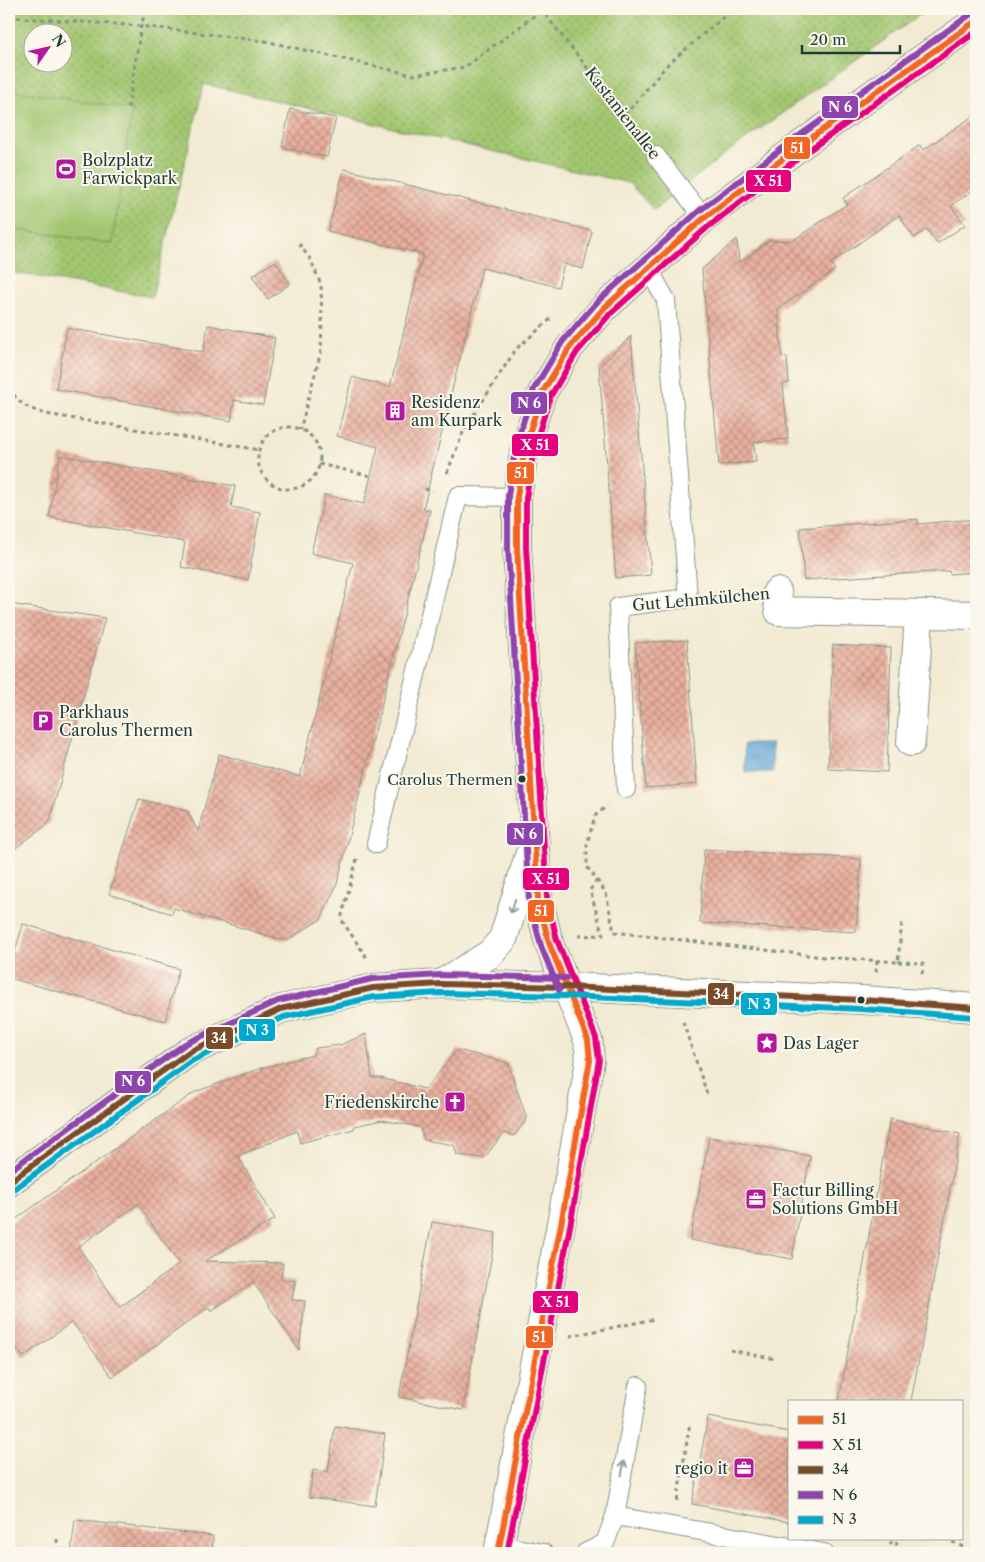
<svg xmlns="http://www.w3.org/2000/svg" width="985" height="1562" viewBox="0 0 985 1562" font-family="'Libre Caslon Text',serif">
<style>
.park{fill:url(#park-dots);stroke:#608252;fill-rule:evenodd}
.garden{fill:#a2c66f;stroke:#608252}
.water{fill:url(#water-ripples);stroke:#3f7284}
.building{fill:url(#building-cross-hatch);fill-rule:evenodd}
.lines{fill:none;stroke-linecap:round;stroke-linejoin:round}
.service-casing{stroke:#889483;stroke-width:20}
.minor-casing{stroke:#889483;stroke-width:30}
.tertiary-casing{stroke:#889483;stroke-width:30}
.path{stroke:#889483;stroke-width:3;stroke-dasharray:4 4;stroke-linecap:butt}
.service{stroke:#fff;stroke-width:18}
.minor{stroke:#fff;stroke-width:28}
.tertiary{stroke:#fff;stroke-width:28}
.bus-1-casing{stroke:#fbf7ec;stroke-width:10}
.bus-2-casing{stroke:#fbf7ec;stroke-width:10}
.bus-3-casing{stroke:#fbf7ec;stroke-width:10}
.bus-4-casing{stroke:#fbf7ec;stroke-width:10}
.bus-5-casing{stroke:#fbf7ec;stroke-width:10}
.bus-1{stroke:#f26522;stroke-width:6}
.bus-2{stroke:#e5007d;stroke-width:6}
.bus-3{stroke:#7a4b2a;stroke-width:6}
.bus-4{stroke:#8e44ad;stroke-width:6}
.bus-5{stroke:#00a9ce;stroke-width:6}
.oneway{stroke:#8f9e9a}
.bus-dot{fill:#1f3d34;stroke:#fbf7ec;stroke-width:2}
.labels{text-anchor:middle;stroke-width:4;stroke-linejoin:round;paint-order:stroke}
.bus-label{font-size:15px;fill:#1f3d34;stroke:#fbf7ec;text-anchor:end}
.street-label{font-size:16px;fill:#1f3d34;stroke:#fbf7ec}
.poi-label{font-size:16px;fill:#1f3d34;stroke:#fbf7ec;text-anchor:start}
.line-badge{stroke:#fbf7ec;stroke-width:2}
.badge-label{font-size:14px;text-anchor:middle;font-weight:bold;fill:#fff}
</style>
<defs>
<pattern id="park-dots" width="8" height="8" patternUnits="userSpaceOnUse" patternTransform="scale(1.25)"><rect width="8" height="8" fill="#a2c66f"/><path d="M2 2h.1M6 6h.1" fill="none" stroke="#83a25c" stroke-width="1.8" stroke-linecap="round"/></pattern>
<pattern id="water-ripples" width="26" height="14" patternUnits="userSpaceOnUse" patternTransform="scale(1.25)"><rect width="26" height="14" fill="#5fa6d5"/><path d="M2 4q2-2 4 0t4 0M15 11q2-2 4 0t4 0" fill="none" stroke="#4e88ae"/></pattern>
<pattern id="building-cross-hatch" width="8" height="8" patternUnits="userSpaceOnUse" patternTransform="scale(1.25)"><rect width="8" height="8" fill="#eab09f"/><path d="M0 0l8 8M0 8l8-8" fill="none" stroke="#bd9082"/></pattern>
</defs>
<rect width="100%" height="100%" fill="#fbf7ec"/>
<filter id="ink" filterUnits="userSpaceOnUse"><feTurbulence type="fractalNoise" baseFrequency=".02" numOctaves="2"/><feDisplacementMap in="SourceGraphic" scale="10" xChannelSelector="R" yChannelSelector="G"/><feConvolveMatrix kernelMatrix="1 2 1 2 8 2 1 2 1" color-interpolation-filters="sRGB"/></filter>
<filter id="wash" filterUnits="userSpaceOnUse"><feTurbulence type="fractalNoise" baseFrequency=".0096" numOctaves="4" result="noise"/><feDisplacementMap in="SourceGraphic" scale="20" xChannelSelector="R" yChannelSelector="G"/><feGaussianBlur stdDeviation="1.12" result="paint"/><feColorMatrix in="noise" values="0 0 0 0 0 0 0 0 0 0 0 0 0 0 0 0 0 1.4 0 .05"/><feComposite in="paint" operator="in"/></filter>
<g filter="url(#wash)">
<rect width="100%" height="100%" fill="#f2ead2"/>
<path class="park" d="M9,9H928L725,154L654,210L629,183L204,84L152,297L9,272ZM32,32H62V62H32Z"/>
<polygon class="garden" points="9,90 132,109 112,244 9,228"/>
<polygon class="water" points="744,744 772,744 773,772 745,772"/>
<g id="blocks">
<g class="building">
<polygon points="290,109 336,118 327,157 282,147"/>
<polygon points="976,114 976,188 951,206 965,225 937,244 927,229 914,238 899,215 831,263 835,270 778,309 782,357 787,357 789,383 783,384 788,439 754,442 756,462 719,465 702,269 737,239 739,263 770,240 792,241 847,204 843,198 920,145 923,150"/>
<polygon points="344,169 592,231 583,269 564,264 558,287 482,268 423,509 430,510 337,884 321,919 286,941 174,908 172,914 109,894 139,799 187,811 198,831 219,754 300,777 353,563 311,553 325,495 364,504 378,447 337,436 352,377 390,387 423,254 328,231"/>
<polygon points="275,261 290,284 268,299 252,276"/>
<polygon points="208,325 275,338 263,405 234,400 231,421 56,389 67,328 203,352"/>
<polygon points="631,336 651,575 616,578 599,367"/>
<polygon points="60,455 235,486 231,507 260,512 248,580 181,567 185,542 49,517"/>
<polygon points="918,519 918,524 976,519 976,572 950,574 949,571 804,580 800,528"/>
<polygon points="9,604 105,618 49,823 9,853"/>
<polygon points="687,640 697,784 646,788 635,643"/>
<polygon points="833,645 891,648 887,772 828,769"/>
<polygon points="704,849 861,859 856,932 700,923"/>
<polygon points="23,924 179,969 165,1021 9,978 9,950 15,952"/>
<path d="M366,1034L372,1078H380L425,1089L458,1050L508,1063L527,1119L514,1136L504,1133L484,1158L457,1155L454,1145L424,1140L420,1127L382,1120L354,1126V1129L300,1143L297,1131L238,1156L275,1219L205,1261L283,1263L281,1279L295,1281L292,1300L305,1301L299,1350L253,1282L211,1311L209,1307L112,1377L72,1322L23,1357L9,1337V1224L195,1092L261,1068L313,1055L316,1048L340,1045ZM138,1204L179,1264L120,1307L78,1247Z"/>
<polygon points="890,1119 960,1134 922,1343 911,1401 839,1401"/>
<polygon points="709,1137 810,1156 792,1259 690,1240"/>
<polygon points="432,1222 496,1233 463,1410 399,1397"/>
<polygon points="708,1417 789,1432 789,1522 692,1504"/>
<polygon points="335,1426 385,1434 375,1506 309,1497 313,1470 328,1472"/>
<polygon points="75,1520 213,1536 212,1553 71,1553"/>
</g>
</g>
</g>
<g filter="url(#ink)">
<use href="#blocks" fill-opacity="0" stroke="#889483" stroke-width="1"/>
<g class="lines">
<g class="service-casing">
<g id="service">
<polyline points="656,156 704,218"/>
<polyline points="626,789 618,607 688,598 666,300 648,268"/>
<polyline points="376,844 458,496 517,497"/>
<polyline points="615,1516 824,1553"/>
<polyline points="499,1545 544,1553"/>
<polyline points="585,1553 605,1543 615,1516 638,1386"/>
</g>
</g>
<g class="minor-casing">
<g id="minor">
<polyline points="777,592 779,611 976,615"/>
<polyline points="911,742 919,614"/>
<polyline points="9,1182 189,1052 281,1009 373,988 441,984 567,987"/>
</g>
</g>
<g class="tertiary-casing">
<g id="tertiary">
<polyline points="441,984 490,954 503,939 529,856"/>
<polyline points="567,987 862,1000 976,1008"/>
<polyline points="498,1553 562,1219 590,1060 588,1040 549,943 538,899 517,547 517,497 525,446 542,393 570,347 604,308 704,218 804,143 976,21"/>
</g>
</g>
<g class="path">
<polyline points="541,9 641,136"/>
<polyline points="9,17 141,26 265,41 413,75 465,67 542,10 543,9"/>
<polyline points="128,108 141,26 146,9"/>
<polyline points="625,115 667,65 733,9"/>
<polyline points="299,244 311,260 321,285 322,322 321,351 300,430"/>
<path d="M9,388C20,405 27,408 46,414L260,450"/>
<circle cx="289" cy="458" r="31"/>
<polyline points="319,464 371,476"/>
<polyline points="447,473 464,430 516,349 553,317"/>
<polyline points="425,489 433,491"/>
<polyline points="713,596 747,594"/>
<polyline points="357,859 341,919 367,958"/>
<polyline points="597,880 606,893 614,932 824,957 898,962 902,921"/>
<polyline points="578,936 603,935 590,890 597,880 587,867 587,844 595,816 607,806"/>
<polyline points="898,962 923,963 922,975"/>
<polyline points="876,972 877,960"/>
<polyline points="683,1022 707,1094"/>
<polyline points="570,1336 655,1319"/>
<polyline points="730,1350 776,1359"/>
<polyline points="677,1501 690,1423"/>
<polyline points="945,1538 971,1551 976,1552"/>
<polyline points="57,1539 58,1553"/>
<polyline points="889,1553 892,1538"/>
<polyline points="894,1553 898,1538"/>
</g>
<use href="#service" class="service"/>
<use href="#minor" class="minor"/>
<use href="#tertiary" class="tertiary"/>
<g class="bus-1-casing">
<polyline id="bus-1" points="498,1553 562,1219 590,1060 588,1040 549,943 538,899 517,547 517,497 525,446 542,393 570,347 604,308 704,218 804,143 976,21"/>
</g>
<g class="bus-2-casing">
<polyline id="bus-2" points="507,1553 571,1221 599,1060 596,1038 557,940 547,898 526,547 526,498 534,448 550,397 577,352 610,314 710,225 809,150 976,32"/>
</g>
<g class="bus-3-casing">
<polyline id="bus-3" points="9,1182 189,1052 281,1009 373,988 441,984 567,987 862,1000 976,1008"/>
</g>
<g class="bus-4-casing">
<g id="bus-4">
<polyline points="559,990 541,946 529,900 508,548 508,496 516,444 534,389 563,341 598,301 699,211 799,136 971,14"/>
<polyline points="9,1171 185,1044 278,1001 372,979 441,975 567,978"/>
</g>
</g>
<g class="bus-5-casing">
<polyline id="bus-5" points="14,1189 193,1060 284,1017 374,997 441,993 567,996 862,1009 975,1017"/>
</g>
<use href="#bus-1" class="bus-1"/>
<use href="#bus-2" class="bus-2"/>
<use href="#bus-3" class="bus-3"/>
<use href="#bus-4" class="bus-4"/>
<use href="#bus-5" class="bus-5"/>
</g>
<defs><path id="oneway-shaft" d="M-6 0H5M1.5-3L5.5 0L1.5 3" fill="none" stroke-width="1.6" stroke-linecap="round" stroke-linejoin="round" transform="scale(1.25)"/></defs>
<g class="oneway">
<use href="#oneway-shaft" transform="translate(513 906) rotate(108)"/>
<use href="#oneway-shaft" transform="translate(623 1468) rotate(-80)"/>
</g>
</g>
<defs>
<g id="stadium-square" transform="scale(1.125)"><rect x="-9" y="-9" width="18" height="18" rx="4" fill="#b5179e" stroke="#fbf7ec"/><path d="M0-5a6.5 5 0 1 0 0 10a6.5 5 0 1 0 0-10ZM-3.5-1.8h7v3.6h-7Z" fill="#fff"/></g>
<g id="building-square" transform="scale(1.125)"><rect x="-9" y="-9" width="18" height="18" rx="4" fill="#b5179e" stroke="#fbf7ec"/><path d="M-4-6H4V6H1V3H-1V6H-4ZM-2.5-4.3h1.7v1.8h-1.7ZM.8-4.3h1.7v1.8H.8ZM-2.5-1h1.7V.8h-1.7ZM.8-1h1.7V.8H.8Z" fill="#fff"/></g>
<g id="parking-square" transform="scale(1.125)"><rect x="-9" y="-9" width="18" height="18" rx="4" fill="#b5179e" stroke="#fbf7ec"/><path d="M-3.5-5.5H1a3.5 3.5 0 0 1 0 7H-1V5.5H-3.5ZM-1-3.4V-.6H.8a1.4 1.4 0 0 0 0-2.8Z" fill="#fff"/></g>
<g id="sight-square" transform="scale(1.125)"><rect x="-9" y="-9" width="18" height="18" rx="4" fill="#b5179e" stroke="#fbf7ec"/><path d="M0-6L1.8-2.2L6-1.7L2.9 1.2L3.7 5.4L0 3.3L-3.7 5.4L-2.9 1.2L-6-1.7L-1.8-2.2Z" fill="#fff"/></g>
<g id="church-square" transform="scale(1.125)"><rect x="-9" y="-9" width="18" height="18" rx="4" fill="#b5179e" stroke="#fbf7ec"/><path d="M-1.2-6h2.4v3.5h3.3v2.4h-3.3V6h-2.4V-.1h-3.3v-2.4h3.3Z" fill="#fff"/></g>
<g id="office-square" transform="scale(1.125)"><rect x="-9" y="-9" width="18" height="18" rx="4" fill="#b5179e" stroke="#fbf7ec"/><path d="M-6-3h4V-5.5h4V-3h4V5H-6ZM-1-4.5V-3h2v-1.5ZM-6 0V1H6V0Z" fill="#fff"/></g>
</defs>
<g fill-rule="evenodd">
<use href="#stadium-square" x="66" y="169"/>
<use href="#building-square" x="395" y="411"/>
<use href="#parking-square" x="43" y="721"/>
<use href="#sight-square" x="767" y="1043"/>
<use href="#church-square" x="455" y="1102"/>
<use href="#office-square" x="756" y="1199"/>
<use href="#office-square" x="744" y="1468"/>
</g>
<g class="bus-dot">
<circle cx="522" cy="779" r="4.5"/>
<circle cx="861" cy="1000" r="4.5"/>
</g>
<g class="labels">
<g class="bus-label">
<text x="513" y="785">Carolus Thermen</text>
</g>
<g class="street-label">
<text transform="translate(623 113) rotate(52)" y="6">Kastanienallee</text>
<text transform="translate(701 599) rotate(-5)" y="6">Gut Lehmkülchen</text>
</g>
<g class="poi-label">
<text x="82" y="166">Bolzplatz<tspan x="82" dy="18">Farwickpark</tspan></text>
<text x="411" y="408">Residenz<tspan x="411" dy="18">am Kurpark</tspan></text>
<text x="59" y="718">Parkhaus<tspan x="59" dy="18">Carolus Thermen</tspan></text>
<text x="783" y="1049">Das Lager</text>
<text x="439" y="1108" text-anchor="end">Friedenskirche</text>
<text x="772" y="1196">Factur Billing<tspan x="772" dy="18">Solutions GmbH</tspan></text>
<text x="728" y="1474" text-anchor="end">regio it</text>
</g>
</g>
<g class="line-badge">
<rect x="821" y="95" width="38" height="24" rx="5" fill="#8e44ad"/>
<rect x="783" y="136" width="28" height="24" rx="5" fill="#f26522"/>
<rect x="745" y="169" width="47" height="24" rx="5" fill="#e5007d"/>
<rect x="510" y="391" width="38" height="24" rx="5" fill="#8e44ad"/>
<rect x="511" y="433" width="48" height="24" rx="5" fill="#e5007d"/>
<rect x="506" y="461" width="29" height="24" rx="5" fill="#f26522"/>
<rect x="506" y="822" width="38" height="24" rx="5" fill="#8e44ad"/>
<rect x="522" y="867" width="48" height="24" rx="5" fill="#e5007d"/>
<rect x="527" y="899" width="28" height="24" rx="5" fill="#f26522"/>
<rect x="707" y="982" width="28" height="24" rx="5" fill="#7a4b2a"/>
<rect x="740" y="992" width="38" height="24" rx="5" fill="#00a9ce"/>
<rect x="238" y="1018" width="38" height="24" rx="5" fill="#00a9ce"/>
<rect x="205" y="1026" width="29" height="24" rx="5" fill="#7a4b2a"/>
<rect x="114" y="1070" width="38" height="24" rx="5" fill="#8e44ad"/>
<rect x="532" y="1290" width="47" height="24" rx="5" fill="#e5007d"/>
<rect x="525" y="1325" width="29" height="24" rx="5" fill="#f26522"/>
</g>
<g class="badge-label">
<text x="840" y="112">N 6</text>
<text x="797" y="153">51</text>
<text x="768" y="186">X 51</text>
<text x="529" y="408">N 6</text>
<text x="535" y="450">X 51</text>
<text x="521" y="478">51</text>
<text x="525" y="839">N 6</text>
<text x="546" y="884">X 51</text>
<text x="541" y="916">51</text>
<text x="721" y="999">34</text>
<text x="759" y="1009">N 3</text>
<text x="257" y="1035">N 3</text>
<text x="219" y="1043">34</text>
<text x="133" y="1086">N 6</text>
<text x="555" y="1307">X 51</text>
<text x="539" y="1342">51</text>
</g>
<rect width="985" height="1562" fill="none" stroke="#fbf7ec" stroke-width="30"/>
<rect x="788" y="1400" width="175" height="140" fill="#fbf7ec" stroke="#a3ada2"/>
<rect x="798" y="1416" width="25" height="8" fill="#f26522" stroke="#a3ada2"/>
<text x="832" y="1424" font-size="15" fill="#1f3d34">51</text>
<rect x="798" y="1441" width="25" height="8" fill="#e5007d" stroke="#a3ada2"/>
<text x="832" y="1450" font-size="15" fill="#1f3d34">X 51</text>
<rect x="798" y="1466" width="25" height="8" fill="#7a4b2a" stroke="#a3ada2"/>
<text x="832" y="1474" font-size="15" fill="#1f3d34">34</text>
<rect x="798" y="1491" width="25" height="8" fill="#8e44ad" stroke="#a3ada2"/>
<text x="832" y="1500" font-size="15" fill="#1f3d34">N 6</text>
<rect x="798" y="1516" width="25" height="8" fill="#00a9ce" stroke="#a3ada2"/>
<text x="832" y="1524" font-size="15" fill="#1f3d34">N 3</text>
<g transform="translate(48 48) rotate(56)"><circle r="24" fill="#fbf7ec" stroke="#a3ada2"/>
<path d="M0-4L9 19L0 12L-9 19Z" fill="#b5179e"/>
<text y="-8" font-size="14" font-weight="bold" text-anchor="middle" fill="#1f3d34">N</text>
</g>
<path d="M802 45v8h98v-8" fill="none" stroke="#1f3d34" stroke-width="2.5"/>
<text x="810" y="45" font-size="15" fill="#1f3d34" stroke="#fbf7ec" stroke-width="4" paint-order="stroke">20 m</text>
</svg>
